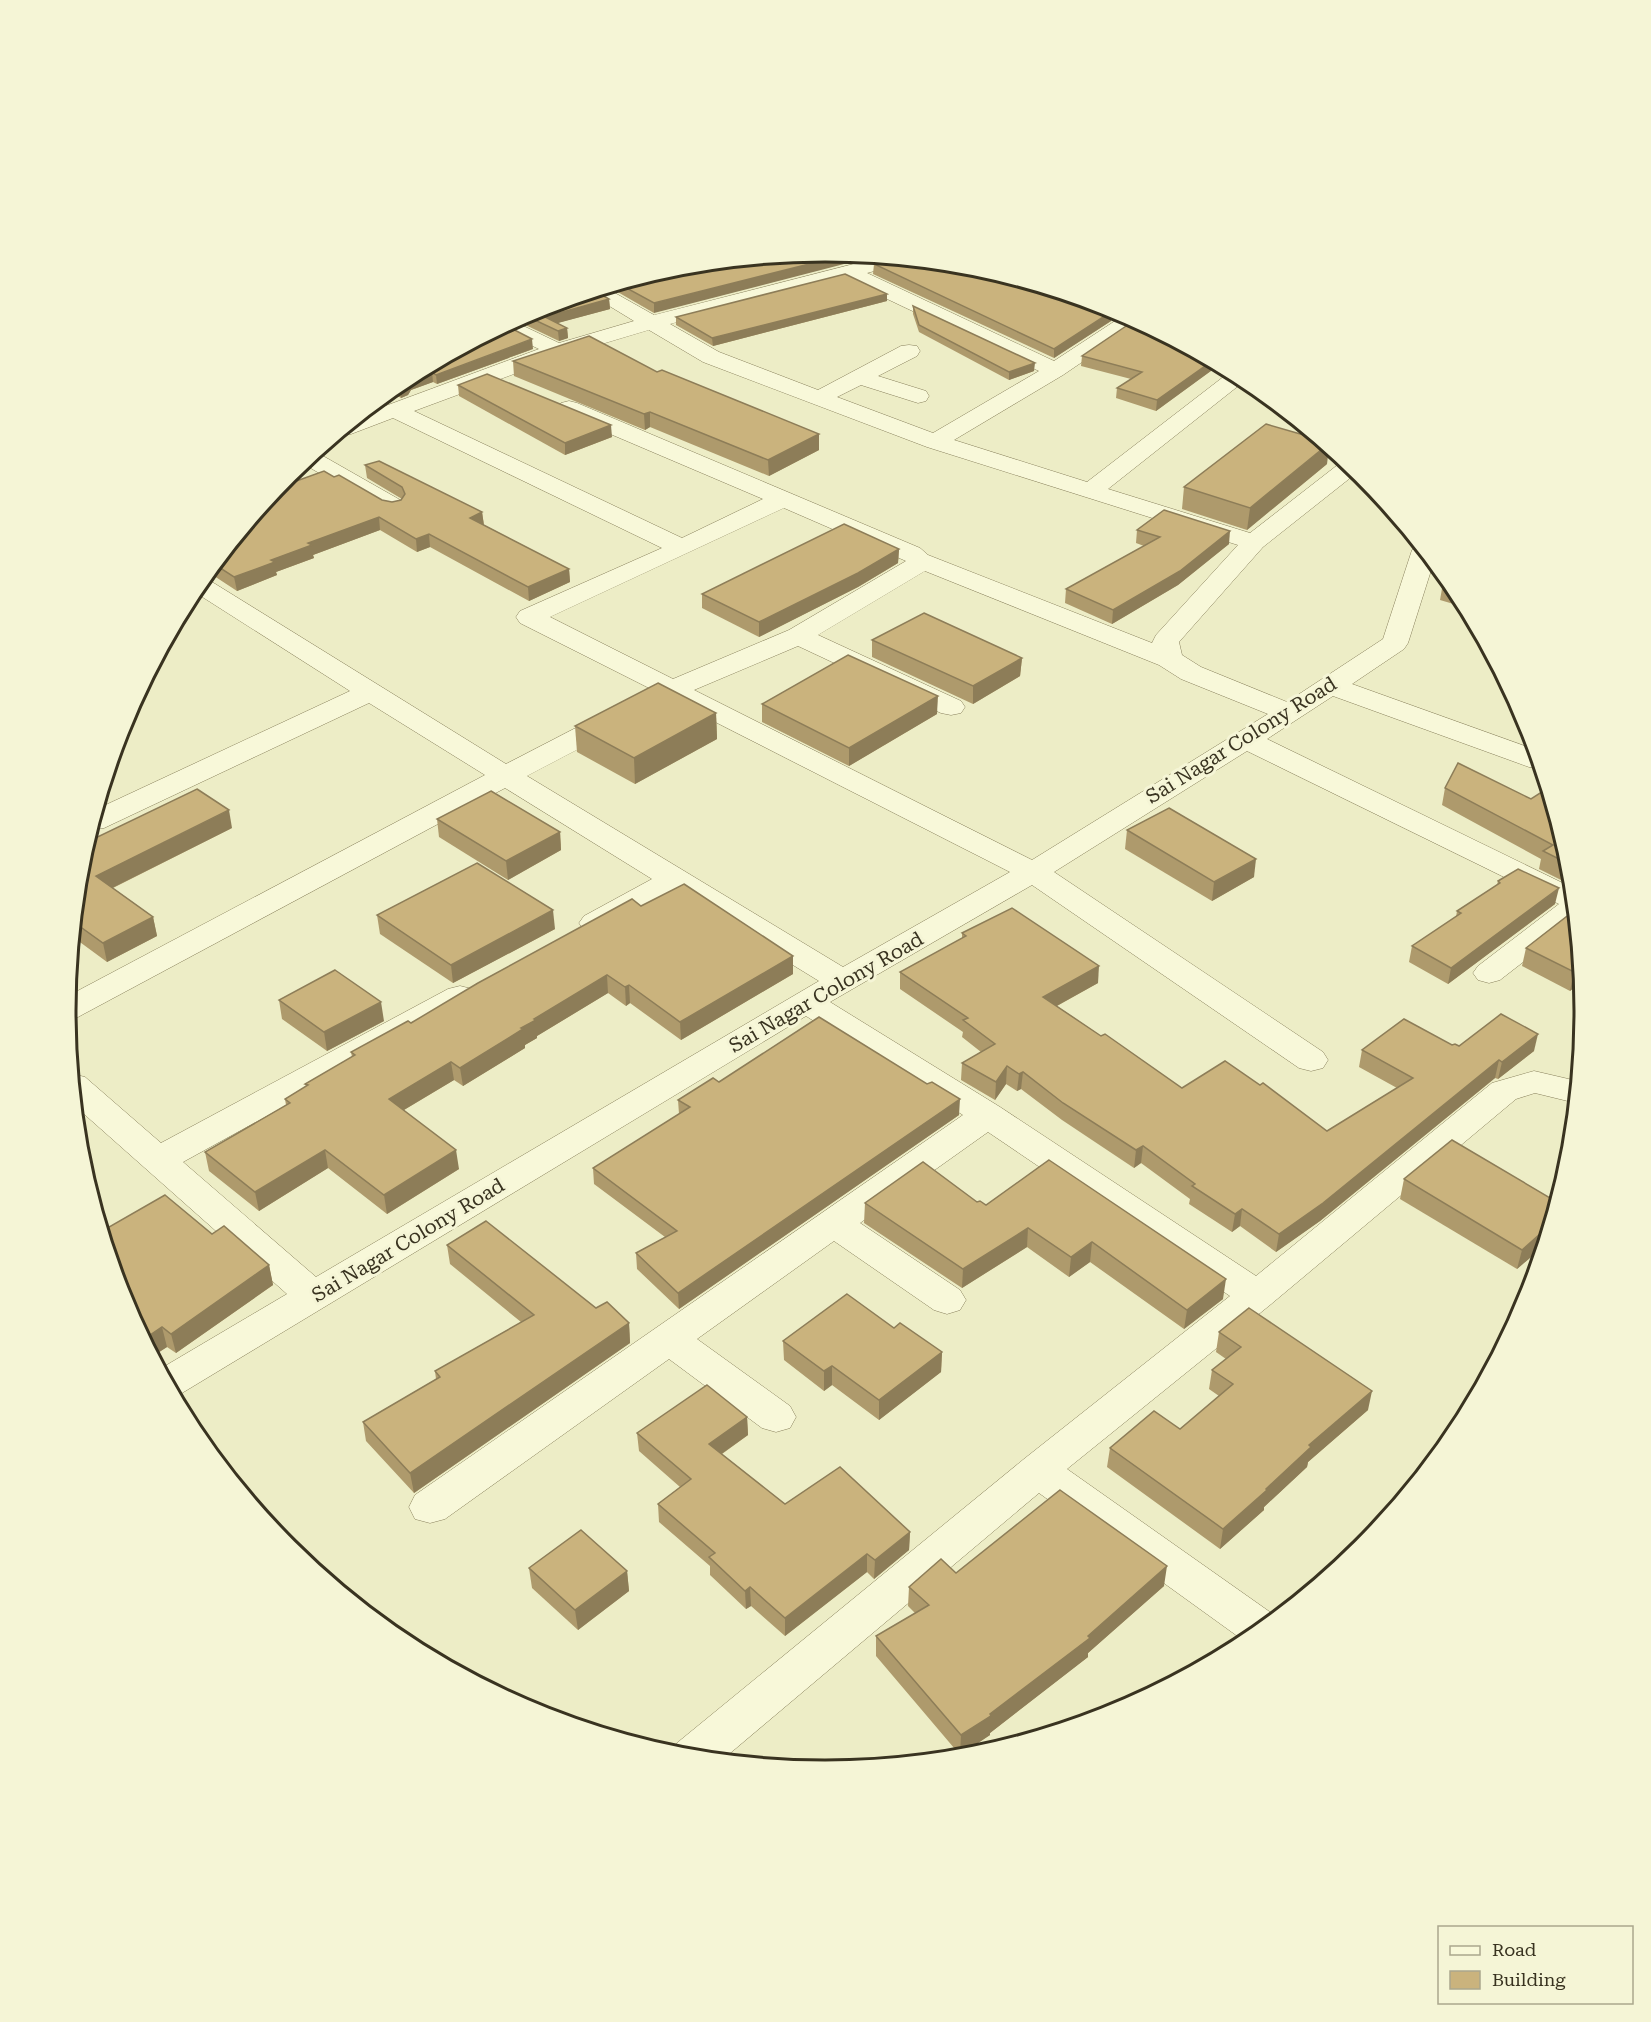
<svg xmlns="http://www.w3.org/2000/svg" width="1651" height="2022" viewBox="0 0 1651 2022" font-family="'Roboto Serif',serif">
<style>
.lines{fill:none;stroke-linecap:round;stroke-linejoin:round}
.minor-casing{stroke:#88805c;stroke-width:1}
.minor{fill:#f8f8d9;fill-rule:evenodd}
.wall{fill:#ae9a6c}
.shaded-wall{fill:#8d7d58}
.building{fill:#cab37d;stroke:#8d7d58;stroke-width:1.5}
.labels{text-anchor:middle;stroke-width:6;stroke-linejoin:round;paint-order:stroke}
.street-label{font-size:20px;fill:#393320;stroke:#f5f5d6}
.rim{fill:none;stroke:#393320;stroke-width:3}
</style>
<rect width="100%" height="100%" fill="#ededc6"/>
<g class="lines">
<g class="minor-casing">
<g id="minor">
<path d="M881,257L907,260L904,263L867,273L1054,361L1115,321L1088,307L1085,303L1086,300L1116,309L1141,322L1063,375L954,440L1087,482L1231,371L1247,379L1108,489L1250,533L1344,460L1359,471L1263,547L1179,642L1182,655L1201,667L1287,702L1383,639L1412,550L1420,544L1434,561L1408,643L1404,649L1352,684L1536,750L1542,769L1529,767L1333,696L1267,739L1573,888L1576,921L1500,980L1489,983L1478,980L1473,973L1478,966L1559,904L1247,751L1054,872L1323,1052L1328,1060L1323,1068L1311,1071L1299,1068L1032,885L830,1002L1000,1107L1256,1276L1492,1083L1534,1071L1577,1081L1576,1103L1535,1093L1516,1099L1270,1305L1067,1469L1277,1617L1247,1643L1039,1493L722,1760L677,1756L671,1754L677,1743L1024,1459L1230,1296L988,1132L860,1223L960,1290L966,1300L960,1310L947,1314L934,1310L834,1241L697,1339L790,1406L796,1417L790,1428L776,1432L762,1428L669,1359L445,1519L430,1523L415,1519L409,1507L415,1495L963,1115L806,1016L182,1393L174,1396L160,1369L287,1294L75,1106L72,1074L85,1077L161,1143L448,989L460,986L472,989L476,996L472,1003L183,1162L316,1277L819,981L674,892L606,930L595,932L584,930L579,923L584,916L652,879L505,788L78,1017L67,1020L68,996L485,775L369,703L104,828L90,830L97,809L350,691L193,591L204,577L506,764L651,689L520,623L516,617L520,611L662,548L393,418L351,434H337L361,415L539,349L497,329L513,321L559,343L634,321L588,293L606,288L654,315ZM845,279L1039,371L933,433L837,397L861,385L918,403L926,401L929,396L926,391L878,376L917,356L920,351L917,346L909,345L901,346L818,390L719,352L670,324ZM649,330L703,362L927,447L1238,545L1156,635L1152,643L928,555L920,548L577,403L569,401L561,403L558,408L561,413L763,499L682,538L414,411L565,355ZM784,508L906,561L789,630L673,679L550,617ZM925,571L1159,665L1181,679L1268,714L1032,860L694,690L798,646L941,713L951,715L961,713L965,707L961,701L818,635ZM672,700L1010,872L843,967L527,776Z"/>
<polygon points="316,452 402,501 405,506 402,511 393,513 384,511 302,463"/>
</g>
</g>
<use href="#minor" class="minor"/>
</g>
<g class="wall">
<polygon points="874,264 1111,312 1111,321 1054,358 873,274"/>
<polygon points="678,266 654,313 609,287"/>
<polygon points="609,299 610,309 557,323 567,328 568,338 559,341 515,320 535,309"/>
<polygon points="887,301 713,346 676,325 676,317"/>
<polygon points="913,306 1034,371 1009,380 919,332 913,314"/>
<polygon points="533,349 437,384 433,382 411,390 408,395 401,398 389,391 404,379"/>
<polygon points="1082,356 1219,365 1156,411 1116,398 1117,388 1131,379 1081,366"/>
<polygon points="513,361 657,372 819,450 769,476 650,427 645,430 514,376"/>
<polygon points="458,385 612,437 565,455 459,396"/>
<polygon points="1327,464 1247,530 1182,509 1184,487"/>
<polygon points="365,465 482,512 484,525 569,569 570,582 529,601 430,547 417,552 380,530 313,555 314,558 276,572 277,575 237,591 208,572 265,502 275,500 279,496 277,488 334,477 382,500 392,502 401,500 402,499 367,478"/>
<polygon points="1137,530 1229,544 1178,585 1112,624 1065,603 1066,589 1144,546 1136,543"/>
<polygon points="811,541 899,549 898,563 858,587 759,637 702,608 702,594"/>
<polygon points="1448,578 1457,589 1467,608 1440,600 1443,583"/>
<polygon points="872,640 1022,658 1020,676 973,704 872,657"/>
<polygon points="762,704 937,714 849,766 762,722"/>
<polygon points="716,713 717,739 635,784 577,752 575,726"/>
<polygon points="1445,788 1531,799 1570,863 1573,886 1539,869 1541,859 1442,805"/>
<polygon points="437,819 560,832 561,850 508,880 439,837"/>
<polygon points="232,828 113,888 153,917 157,936 107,962 73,937 81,862"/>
<polygon points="1127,830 1254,877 1212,901 1125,849"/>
<polygon points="1498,881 1555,904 1448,984 1409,962 1412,946 1456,917 1457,911 1497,885"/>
<polygon points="641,906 793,956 793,974 681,1040 630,1003 626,1006 608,993 537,1036 537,1038 525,1045 525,1048 463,1086 454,1080 404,1110 459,1169 387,1214 328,1168 259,1211 209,1171 205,1152 286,1105 285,1099 306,1086 305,1084 352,1057 351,1052 411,1023"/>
<polygon points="1575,910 1582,981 1570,991 1522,966 1526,948"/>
<polygon points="377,915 555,929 453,983 380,934"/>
<polygon points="962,933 1098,983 1057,1006 1101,1036 1182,1088 1327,1131 1397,1088 1359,1067 1362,1050 1452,1045 1534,1051 1498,1079 1495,1078 1320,1221 1276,1252 1240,1226 1232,1232 1189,1204 1190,1199 1141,1163 1134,1168 1062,1120 1021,1089 1017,1091 1006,1084 995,1100 961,1080 962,1063 981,1052 962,1037 963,1032 900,989 900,972 962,938"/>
<polygon points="279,1000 384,1021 327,1051 282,1019"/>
<polygon points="719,1082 959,1115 679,1309 637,1269 636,1253 665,1237 594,1184 593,1168 679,1114 678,1100"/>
<polygon points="1049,1160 1223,1299 1184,1329 1090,1262 1069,1277 1027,1247 962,1288 864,1223 865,1203 977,1202 986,1205"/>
<polygon points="1404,1179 1557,1202 1544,1246 1517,1269 1400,1199"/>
<polygon points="212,1234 269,1265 273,1285 176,1353 167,1347 153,1356 124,1301"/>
<polygon points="447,1245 596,1308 629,1323 630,1343 414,1493 366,1441 363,1422 436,1379 435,1371 521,1322 450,1264"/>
<polygon points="894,1328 942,1352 941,1372 879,1420 832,1385 824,1391 784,1360 783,1341"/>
<polygon points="1219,1332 1368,1410 1308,1462 1307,1467 1264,1507 1264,1510 1220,1549 1107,1467 1110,1448 1180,1429 1219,1396 1209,1389 1212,1370 1226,1359 1216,1352"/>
<polygon points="747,1417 748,1435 722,1454 785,1504 910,1532 909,1550 874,1579 867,1572 785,1636 751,1606 746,1609 710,1575 710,1566 659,1522 658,1504 680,1487 639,1451 637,1433"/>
<polygon points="529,1568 627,1571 629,1591 578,1630 532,1588"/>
<polygon points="956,1573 1164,1586 1088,1653 1088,1657 990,1733 990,1735 960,1755 876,1656 876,1636 915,1613 908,1606 909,1587"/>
</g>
<g class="shaded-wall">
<polygon points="849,254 875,256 654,313 654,303"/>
<polygon points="887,294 887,301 713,346 712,338"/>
<polygon points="609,299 610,309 547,326 545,317"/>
<polygon points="1111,312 1111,321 1054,358 1054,349"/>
<polygon points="567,328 568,338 559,341 558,331"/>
<polygon points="532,339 533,349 437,384 436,375"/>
<polygon points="1212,361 1219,365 1156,411 1157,400"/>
<polygon points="1035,363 1034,371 1009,380 1009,372"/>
<polygon points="432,372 433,382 411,390 408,395 401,398 400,388 409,380"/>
<polygon points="650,412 650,427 645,430 644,414"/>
<polygon points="611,425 612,437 565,455 565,443"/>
<polygon points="819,434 819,450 769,476 768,460"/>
<polygon points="1327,445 1329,447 1327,464 1247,530 1250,508"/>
<polygon points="482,512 484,526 470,518"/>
<polygon points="379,517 380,530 313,555 314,558 276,572 277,575 237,591 234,577 308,543"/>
<polygon points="1230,531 1229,544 1178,585 1112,624 1113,610"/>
<polygon points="429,534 430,547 417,552 416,539"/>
<polygon points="899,549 898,563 858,587 759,637 759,622"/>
<polygon points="569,569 570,582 529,601 528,587"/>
<polygon points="1022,658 1020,676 973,704 973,686"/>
<polygon points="938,696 937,714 849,766 849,748"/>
<polygon points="716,713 717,739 635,784 634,758"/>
<polygon points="229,810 232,828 100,894 96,876"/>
<polygon points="560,832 561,850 508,880 506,861"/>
<polygon points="1256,859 1254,877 1212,901 1214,882"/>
<polygon points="1559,888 1555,904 1448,984 1451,968"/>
<polygon points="553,910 555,929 453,983 451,965"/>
<polygon points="153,917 157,936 107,962 103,943"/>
<polygon points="793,956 793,974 681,1040 680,1022"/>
<polygon points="1099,966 1098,983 1042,1014 1043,997"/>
<polygon points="1581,967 1582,981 1570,991 1574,972"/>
<polygon points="607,975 608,993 537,1036 537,1038 525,1045 525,1048 463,1086 460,1068 534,1019"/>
<polygon points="629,985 630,1003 626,1006 625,987"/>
<polygon points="381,1002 384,1021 327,1051 324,1032"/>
<polygon points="1538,1034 1534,1051 1498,1079 1502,1062"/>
<polygon points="1499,1060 1495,1078 1320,1221 1276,1252 1279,1234"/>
<polygon points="451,1062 454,1080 392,1117 389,1099"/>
<polygon points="1007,1066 1006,1084 995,1100 996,1082"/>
<polygon points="1023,1072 1021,1089 1017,1091 1019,1074"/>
<polygon points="960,1099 959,1115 679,1309 678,1293"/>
<polygon points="1143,1146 1141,1163 1134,1168 1136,1150"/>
<polygon points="325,1150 328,1168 259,1211 255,1192"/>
<polygon points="456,1150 459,1169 387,1214 384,1195"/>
<polygon points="1242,1209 1240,1226 1232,1232 1235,1214"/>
<polygon points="1550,1225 1544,1246 1517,1269 1522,1250"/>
<polygon points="1028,1228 1027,1247 962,1288 963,1269"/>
<polygon points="1092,1242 1090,1262 1069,1277 1071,1257"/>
<polygon points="269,1265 273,1285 176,1353 171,1334"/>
<polygon points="1226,1279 1223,1299 1184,1329 1187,1310"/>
<polygon points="629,1323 630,1343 414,1493 410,1473"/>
<polygon points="162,1327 167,1347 153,1356 144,1339"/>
<polygon points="942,1352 941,1372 879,1420 879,1400"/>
<polygon points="832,1366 832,1385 824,1391 824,1371"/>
<polygon points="1372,1391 1368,1410 1308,1462 1307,1467 1264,1507 1264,1510 1220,1549 1223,1529 1309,1445"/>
<polygon points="747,1417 748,1435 710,1462 709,1444"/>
<polygon points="910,1532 909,1550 874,1579 875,1560"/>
<polygon points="867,1554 867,1572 785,1636 785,1618"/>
<polygon points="1167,1566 1164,1586 1088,1653 1088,1657 990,1733 990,1735 960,1755 961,1735 990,1714 1088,1636"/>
<polygon points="627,1571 629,1591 578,1630 575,1610"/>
<polygon points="750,1587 751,1606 746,1609 745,1591"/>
</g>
<g class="building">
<polygon points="826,252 849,254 654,303 619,284 678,266"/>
<polygon points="895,258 974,266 1094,303 1111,312 1054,349 874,264"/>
<polygon points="845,274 887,294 712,338 676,317"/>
<polygon points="595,291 609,299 545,317 567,328 558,331 524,315 535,309"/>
<polygon points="913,306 1035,363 1009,372 919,325"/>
<polygon points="1135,320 1212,361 1157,400 1117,388 1142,372 1082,356"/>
<polygon points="505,325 532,339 436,375 432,372 409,380 406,385 400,388 396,386 404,379"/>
<polygon points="589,336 657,372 662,370 819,434 768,460 650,412 644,414 513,361"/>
<polygon points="487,374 611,425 565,443 458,385"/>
<polygon points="1266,424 1321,440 1327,445 1250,508 1184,487"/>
<polygon points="379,461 482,512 470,518 569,569 528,587 429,534 416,539 379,517 308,543 312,545 271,560 275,562 234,577 214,564 265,502 275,500 280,494 277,488 324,471 334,477 339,475 382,500 392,502 401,500 405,494 402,487 365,465"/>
<polygon points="1164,510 1230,531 1180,571 1113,610 1066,589 1160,537 1137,530"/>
<polygon points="844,524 899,549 858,573 759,622 702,594"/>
<polygon points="1448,578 1455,586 1443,583"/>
<polygon points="924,613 1022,658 973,686 872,640"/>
<polygon points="848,655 938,696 849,748 762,704"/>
<polygon points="658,683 716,713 634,758 575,726"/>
<polygon points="1458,763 1531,799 1548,788 1571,865 1543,851 1553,845 1445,788"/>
<polygon points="197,789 229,810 96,876 153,917 103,943 75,923 81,862 87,842"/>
<polygon points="491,791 560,832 506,861 437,819"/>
<polygon points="1169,808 1256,859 1214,882 1127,830"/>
<polygon points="477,863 553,910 451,965 377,915"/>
<polygon points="1518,869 1559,888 1451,968 1412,946 1461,913 1457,911 1500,883 1498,881"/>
<polygon points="684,884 793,956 680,1022 629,985 625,987 607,975 534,1019 536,1020 521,1028 523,1029 460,1068 451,1062 389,1099 456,1150 384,1195 325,1150 255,1192 205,1152 290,1103 285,1099 308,1085 305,1084 355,1055 351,1052 408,1021 411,1023 478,983 632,899 641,906"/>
<polygon points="1012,908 1099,966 1043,997 1101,1036 1105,1034 1182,1088 1225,1061 1260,1085 1263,1083 1327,1131 1413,1078 1362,1050 1404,1019 1452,1045 1455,1044 1459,1046 1501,1014 1538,1034 1502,1062 1499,1060 1323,1203 1279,1234 1242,1209 1235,1214 1192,1186 1195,1184 1143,1146 1136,1150 1063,1103 1023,1072 1019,1074 1007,1066 996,1082 962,1063 995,1044 963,1020 968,1018 900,972 966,936 962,933"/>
<polygon points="1575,910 1581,967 1574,972 1526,948"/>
<polygon points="335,970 381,1002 324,1032 279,1000"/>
<polygon points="819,1017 927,1084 932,1082 960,1099 678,1293 636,1253 677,1231 593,1168 690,1107 678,1100 713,1078 719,1082"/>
<polygon points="1452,1140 1557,1202 1550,1225 1522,1250 1404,1179"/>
<polygon points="1049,1160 1226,1279 1187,1310 1092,1242 1071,1257 1028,1228 963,1269 865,1203 923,1162 977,1202 980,1201 986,1205"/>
<polygon points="165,1195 212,1234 224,1226 269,1265 171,1334 162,1327 144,1339 124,1301 102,1231"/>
<polygon points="486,1221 596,1308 607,1302 629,1323 410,1473 363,1422 440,1377 435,1371 534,1315 447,1245"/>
<polygon points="847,1294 894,1328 900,1323 942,1352 879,1400 832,1366 824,1371 783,1341"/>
<polygon points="1249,1308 1372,1391 1309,1445 1311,1447 1266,1489 1267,1490 1223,1529 1110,1448 1154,1411 1180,1429 1233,1384 1212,1370 1241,1347 1219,1332"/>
<polygon points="707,1385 747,1417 709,1444 785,1504 840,1467 910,1532 875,1560 867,1554 785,1618 750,1587 745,1591 709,1557 715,1553 658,1504 691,1479 637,1433"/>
<polygon points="1060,1490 1167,1566 1088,1636 1090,1638 990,1714 991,1716 961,1735 876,1636 929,1605 909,1587 941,1559 956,1573"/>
<polygon points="581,1530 627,1571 575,1610 529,1568"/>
</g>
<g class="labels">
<g class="street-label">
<text transform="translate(1241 740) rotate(-32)" y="7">Sai Nagar Colony Road</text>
<text transform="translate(826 992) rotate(-30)" y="7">Sai Nagar Colony Road</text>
<text transform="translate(408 1240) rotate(-31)" y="7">Sai Nagar Colony Road</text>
</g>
</g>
<path d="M0 0H1651V2022H0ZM76 1011a749 749 0 1 1 1498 0a749 749 0 1 1-1498 0Z" fill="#f5f5d6" fill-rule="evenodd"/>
<path class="rim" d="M76 1011a749 749 0 1 1 1498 0a749 749 0 1 1-1498 0Z"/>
<rect x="1438" y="1926" width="195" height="78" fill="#f5f5d6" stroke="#aaa78d" stroke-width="1.5"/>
<rect x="1450" y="1946" width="30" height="9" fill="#f8f8d9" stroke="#aaa78d" stroke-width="1.5"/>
<text x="1492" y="1956" font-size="18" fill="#393320">Road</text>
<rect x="1450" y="1971" width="30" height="18" fill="#cab37d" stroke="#aaa78d" stroke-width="1.5"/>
<text x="1492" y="1986" font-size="18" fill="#393320">Building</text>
</svg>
